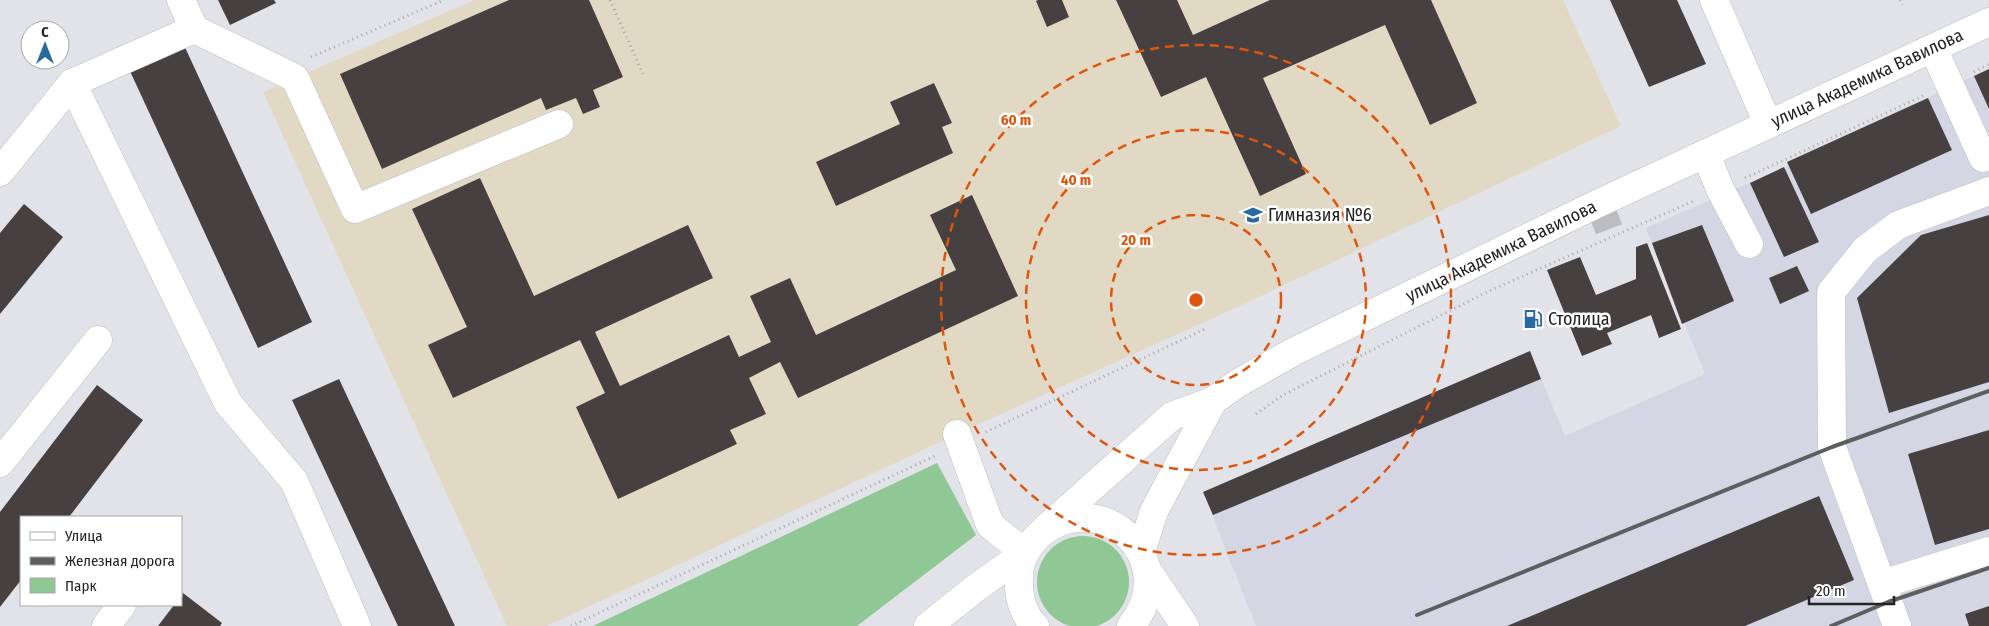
<svg xmlns="http://www.w3.org/2000/svg" width="1989" height="626" viewBox="0 0 1989 626" font-family="'Fira Sans Condensed',sans-serif">
<style>
.built{fill:#d4d7e3}
.education{fill:#e2d9c4}
.green{fill:#8fc795}
.building{fill:#464140}
.lines{fill:none;stroke-linecap:round;stroke-linejoin:round}
.minor-tunnel{stroke:#bcbdc1;stroke-width:28;stroke-dasharray:28 14;stroke-linecap:butt}
.minor-casing{stroke:#bbbcc1;stroke-width:29}
.path{stroke:#a8a8ac;stroke-width:3;stroke-dasharray:1 4;stroke-linecap:butt}
.minor{stroke:#fff;stroke-width:28}
.rail{stroke:#5e5e61;stroke-width:4}
.ring{fill:none;stroke:#de560d;stroke-width:2.5;stroke-dasharray:9 6}
.labels{text-anchor:middle;stroke-width:5;stroke-linejoin:round;paint-order:stroke}
.street-label{font-size:18px;fill:#232325;stroke:#fff}
.poi-label{font-size:18px;fill:#232325;stroke:#fff;text-anchor:start}
.centre{fill:#de560d;stroke:#fff;stroke-width:2.5}
.ring-label{font-size:15px;text-anchor:middle;font-weight:bold;fill:#de560d;stroke:#fff;stroke-width:5;stroke-linejoin:round;paint-order:stroke}
</style>
<rect width="100%" height="100%" fill="#e2e3e8"/>
<polygon class="built" points="1989,69 1989,626 1256,626 1203,492 1530,351 1565,436 1705,374 1646,228 1788,166 1787,162"/>
<polygon class="education" points="474,0 1563,0 1621,126 1242,305 957,434 547,626 507,626 263,92"/>
<g class="green">
<polygon points="937,463 976,535 857,626 593,626"/>
<circle cx="1083" cy="582" r="46"/>
</g>
<g class="building">
<polygon points="218,0 274,0 276,3 230,25"/>
<polygon points="509,0 589,0 623,77 593,90 600,107 583,114 576,98 546,110 541,98 382,169 340,74"/>
<polygon points="1038,0 1062,0 1069,17 1047,27 1036,1"/>
<polygon points="1116,0 1177,0 1193,35 1270,0 1431,0 1477,103 1430,125 1385,25 1263,78 1306,174 1260,196 1206,77 1161,97"/>
<polygon points="1610,0 1677,0 1706,64 1649,87"/>
<polygon points="183,43 312,322 258,348 129,69"/>
<polygon points="1989,69 1989,109 1974,76"/>
<polygon points="934,83 952,123 942,127 953,153 836,206 816,162 900,124 890,102"/>
<polygon points="1928,98 1952,150 1811,214 1787,162"/>
<polygon points="1784,167 1819,242 1784,257 1750,183"/>
<polygon points="480,178 534,296 688,225 713,278 595,332 620,386 729,335 739,357 771,342 750,296 790,278 816,335 956,270 930,215 972,195 1018,296 798,398 780,362 749,378 766,414 730,430 737,444 618,499 576,407 605,393 580,340 453,398 428,345 467,327 412,209"/>
<polygon points="24,204 63,237 0,314 0,233"/>
<polygon points="1989,215 1989,382 1889,413 1857,298 1921,235"/>
<polygon points="1702,225 1734,301 1682,324 1652,243"/>
<polygon points="1647,243 1681,329 1659,338 1651,315 1607,333 1612,344 1582,356 1547,270 1580,257 1596,295 1636,279 1636,247"/>
<polygon points="1797,266 1809,291 1780,304 1769,278"/>
<polygon points="1530,351 1541,379 1213,515 1203,492"/>
<polygon points="339,379 455,626 398,626 292,400"/>
<polygon points="97,385 143,420 69,517 21,517 21,580 0,607 0,512"/>
<polygon points="1989,430 1989,529 1935,545 1908,454"/>
<polygon points="1819,496 1854,580 1745,626 1507,626"/>
<polygon points="183,593 222,623 220,626 158,626 174,605 181,605"/>
<polygon points="1989,606 1989,626 1969,626 1965,614"/>
</g>
<g class="lines">
<polyline class="minor-tunnel" points="1599,203 1612,237"/>
<g class="minor-casing">
<g id="minor">
<polyline points="181,0 194,29 72,83 228,403 294,481 357,626"/>
<polyline points="1714,0 1768,124"/>
<polyline points="194,29 295,78 355,209 559,124"/>
<polyline points="1933,48 1983,158 1989,155"/>
<polyline points="1706,154 1720,189 1749,244"/>
<polyline points="0,172 72,83"/>
<polyline points="957,434 990,525 1025,553"/>
<polyline points="0,463 98,340"/>
<polyline points="1044,530 1172,416 1213,401 1238,383 1295,351 1599,203 1989,22"/>
<polyline points="1141,552 1154,511 1213,401"/>
<polyline points="1148,571 1185,626"/>
<polyline points="1882,584 1989,551"/>
<polyline points="106,626 122,605"/>
<polyline points="928,626 977,587 1025,553"/>
<path d="M1035,626C1022,614 1018,594 1019,577C1019,562 1027,547 1037,537C1097,481 1185,558 1131,626"/>
<polyline points="1897,626 1832,447 1831,292 1865,250 1898,225 1989,191"/>
</g>
</g>
<g class="path">
<polyline points="610,0 643,74"/>
<polyline points="1900,0 1902,5"/>
<polyline points="311,57 444,0"/>
<polyline points="1974,72 1989,64"/>
<polyline points="1745,178 1925,95"/>
<polyline points="1256,414 1283,395 1489,291 1696,200"/>
<polyline points="986,432 1207,328"/>
<polyline points="571,626 935,456"/>
</g>
<use href="#minor" class="minor"/>
<g class="rail">
<polyline points="1417,615 1832,447 1989,391"/>
<polyline points="1831,626 1888,602 1989,568"/>
</g>
</g>
<g class="ring">
<circle cx="1196" cy="300" r="85"/>
<circle cx="1196" cy="300" r="170"/>
<circle cx="1196" cy="300" r="255"/>
</g>
<defs>
<g id="school-bare" transform="scale(1.5)"><path d="M0-5L7-2L0 1L-7-2ZM-4 1L0 2.5L4 1V4Q0 6-4 4Z" fill="#276a9f" stroke="#fff" stroke-width="2.5" paint-order="stroke"/></g>
<g id="fuel-bare" transform="scale(1.5)"><path d="M-5.5-6h7V0h2V4h1.3V-2.5L3-4.5l.8-.8L6-3V5H2.5V1h-1V6h-7ZM-4.2-4.7v3.2H.2V-4.7Z" fill="#276a9f" stroke="#fff" stroke-width="2.5" paint-order="stroke"/></g>
</defs>
<g fill-rule="evenodd">
<use href="#school-bare" x="1253" y="215"/>
<use href="#fuel-bare" x="1533" y="319"/>
</g>
<g class="labels">
<g class="street-label">
<text transform="translate(1867 78) rotate(-25)" y="6">улица Академика Вавилова</text>
<text transform="translate(1501 251) rotate(-26)" y="6">улица Академика Вавилова</text>
</g>
<g class="poi-label">
<text x="1268" y="221">Гимназия №6</text>
<text x="1548" y="325">Столица</text>
</g>
</g>
<circle cx="1196" cy="300" r="8" class="centre"/>
<g class="ring-label">
<text x="1016" y="125">60 m</text>
<text x="1076" y="185">40 m</text>
<text x="1136" y="245">20 m</text>
</g>
<rect x="20" y="516" width="162" height="90" fill="#ffffff" stroke="#a7a7a8"/>
<rect x="30" y="532" width="25" height="8" fill="#ffffff" stroke="#a7a7a8"/>
<text x="65" y="541" font-size="15" fill="#232325">Улица</text>
<rect x="30" y="557" width="25" height="8" fill="#5e5e61" stroke="#a7a7a8"/>
<text x="65" y="566" font-size="15" fill="#232325">Железная дорога</text>
<rect x="30" y="578" width="25" height="15" fill="#8fc795" stroke="#a7a7a8"/>
<text x="65" y="591" font-size="15" fill="#232325">Парк</text>
<g transform="translate(45 45)"><circle r="24" fill="#ffffff" stroke="#a7a7a8"/>
<path d="M0-4L9 19L0 12L-9 19Z" fill="#276a9f"/>
<text y="-8" font-size="14" font-weight="bold" text-anchor="middle" fill="#232325">С</text>
</g>
<path d="M1809 596v8h85v-8" fill="none" stroke="#232325" stroke-width="2.5"/>
<text x="1816" y="596" font-size="15" fill="#232325" stroke="#ffffff" stroke-width="4" paint-order="stroke">20 m</text>
</svg>
